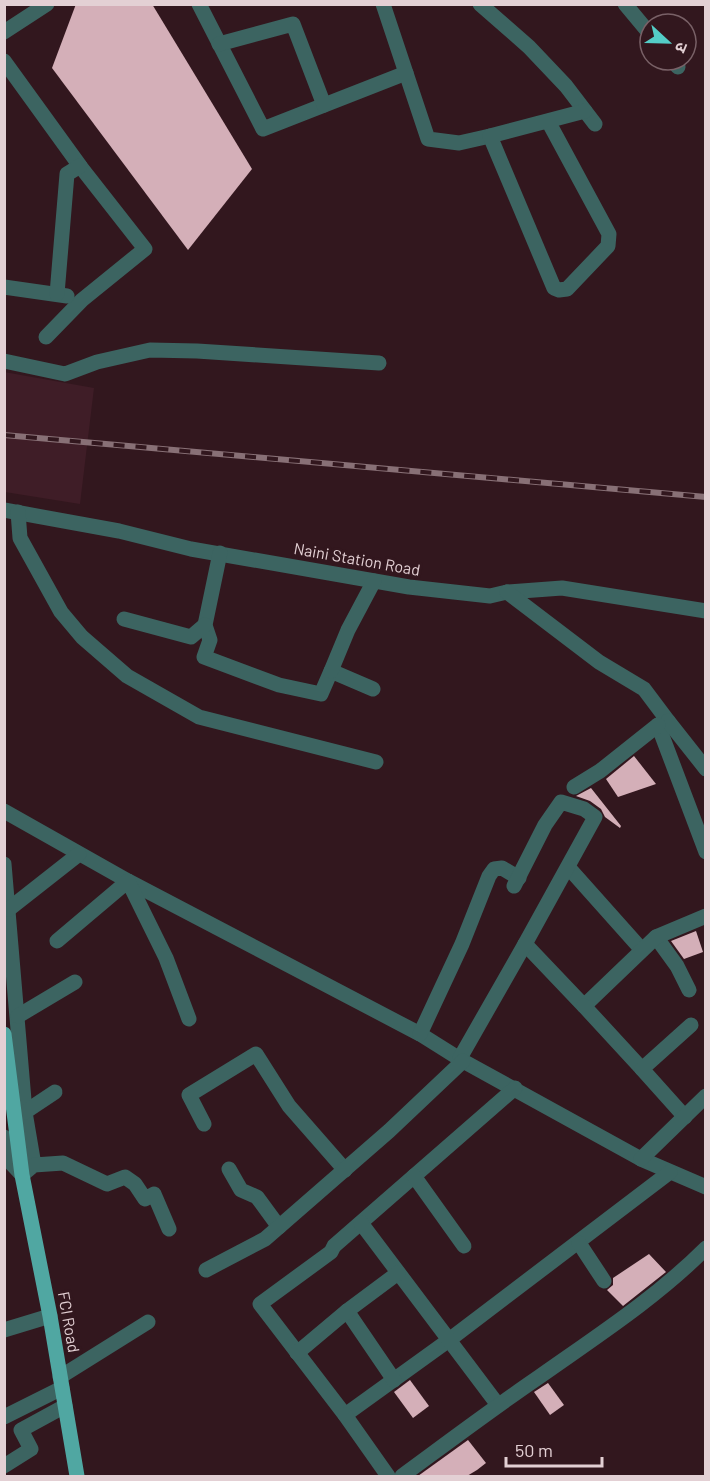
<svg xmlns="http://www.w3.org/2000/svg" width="710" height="1481" viewBox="0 0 710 1481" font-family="Barlow,'Noto Sans Devanagari',sans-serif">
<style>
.built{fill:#3f1d27}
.building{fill:#d4afb8}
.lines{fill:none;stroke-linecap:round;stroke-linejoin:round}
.minor{stroke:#3c6461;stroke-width:15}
.major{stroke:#50a7a2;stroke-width:15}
.rail-casing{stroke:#887076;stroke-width:6}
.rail{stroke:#32171e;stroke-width:4;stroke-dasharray:11;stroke-linecap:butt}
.labels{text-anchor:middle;stroke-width:6;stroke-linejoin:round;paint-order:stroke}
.street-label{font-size:16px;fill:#e3d0d4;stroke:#32171e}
</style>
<rect width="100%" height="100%" fill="#32171e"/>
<polygon class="built" points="4,372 94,388 80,504 5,492"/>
<g class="building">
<polygon points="76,4 152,4 252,169 188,250 52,68"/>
<polygon points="634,756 656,784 618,797 606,779"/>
<polygon points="591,788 621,826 620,828 605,817 601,809 590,801 576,796"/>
<polygon points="696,931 703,952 684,959 671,941"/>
<polygon points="649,1254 666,1272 623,1306 607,1290 613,1285 613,1278"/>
<polygon points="410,1380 429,1406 413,1418 394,1392"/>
<polygon points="548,1383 564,1405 550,1415 534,1392"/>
<polygon points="468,1440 486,1463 477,1470 467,1476 418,1476"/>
</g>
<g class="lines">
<g class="minor">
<polyline points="199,4 263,129 406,73"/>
<polyline points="383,4 428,139 459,143 490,136"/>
<polyline points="480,4 529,47 566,86 595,124"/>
<polyline points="625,4 650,34"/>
<polyline points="4,32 47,4"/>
<polyline points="219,44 293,24 324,105"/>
<polyline points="672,60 678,67"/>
<polyline points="4,61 80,166 145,249 82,300 46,337"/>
<polyline points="548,121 609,234 608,246 567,289 559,290 554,288 490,136 585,111"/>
<polyline points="4,287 67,296"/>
<polyline points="57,294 67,174 80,166"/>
<polyline points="4,361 65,374 97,362 150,350 197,351 379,363"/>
<polyline points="4,510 119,531 191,549 409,587 490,596 507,592 562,588 706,611"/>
<polyline points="18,512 20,538 61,612 82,637 127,676 199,717 376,762"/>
<polyline points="220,553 205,625 210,640 204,657 279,685 321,694 331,671 373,689"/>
<polyline points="507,592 599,662 644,689 668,721 658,725 706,852"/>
<polyline points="124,619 191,637 205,625"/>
<polyline points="331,671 348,630 374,581"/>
<polyline points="668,721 706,769"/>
<polyline points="574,787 600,771 658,725"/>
<polyline points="4,811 128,881 420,1034 463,1061 641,1159 706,1187"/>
<polyline points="4,864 25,1112 34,1165"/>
<polyline points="568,867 642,950"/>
<polyline points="9,909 79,854"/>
<polyline points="656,937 677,966 689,990"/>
<polyline points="57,941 128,881 166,958 189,1019"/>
<polyline points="525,944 584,1006 656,937 706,916"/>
<polyline points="584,1006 642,1069"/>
<polyline points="18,1016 75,982"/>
<polyline points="420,1034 462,944 489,876 494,869 502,868 519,878"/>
<polyline points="460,1058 525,944 595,817 584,809 561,802 545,825 514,886"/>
<polyline points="515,1088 334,1246 331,1252 260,1304 345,1415 449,1340 670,1172"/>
<polyline points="25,1112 55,1092"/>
<polyline points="685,1117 642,1069 691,1025"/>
<polyline points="204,1124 189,1095 256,1054 289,1106 345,1170"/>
<polyline points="4,1137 9,1161 22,1175 34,1165 63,1163 107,1184 125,1177 135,1184 145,1199 154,1194 169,1229"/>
<polyline points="641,1159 706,1096"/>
<polyline points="229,1169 241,1190 257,1197 279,1227"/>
<polyline points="414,1176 464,1246"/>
<polyline points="361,1223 498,1405"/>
<polyline points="579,1243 604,1281"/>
<polyline points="206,1270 265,1239 389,1131 463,1061"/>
<polyline points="347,1311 394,1380"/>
<polyline points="4,1330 50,1316"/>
<polyline points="297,1353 347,1311 398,1273"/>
<polyline points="60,1377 148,1322"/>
<polyline points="345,1415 388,1476"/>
<polyline points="4,1417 62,1388"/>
<polyline points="4,1466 31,1449 21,1430 65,1406"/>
<path d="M402,1476C447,1443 492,1409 539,1377C597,1336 656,1298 706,1248"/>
</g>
<polyline class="major" points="4,1034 22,1175 50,1316 77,1476"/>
<g class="rail-casing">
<polyline id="rail" points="4,435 706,497"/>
</g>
<use href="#rail" class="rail"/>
</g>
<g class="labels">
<g class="street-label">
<text transform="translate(357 559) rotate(10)" y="6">Naini Station Road</text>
<text transform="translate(69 1322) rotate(80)" y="6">FCI Road</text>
</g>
</g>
<rect width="710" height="1481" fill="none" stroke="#e3d0d4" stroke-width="12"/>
<g transform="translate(668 42) rotate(112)"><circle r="28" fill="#32171e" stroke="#796167" stroke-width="1.5"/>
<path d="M0-4.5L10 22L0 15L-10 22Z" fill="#54cdc7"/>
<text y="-9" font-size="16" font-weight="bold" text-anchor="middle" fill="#e3d0d4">उ</text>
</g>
<path d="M506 1457v9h96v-9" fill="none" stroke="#e3d0d4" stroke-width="3"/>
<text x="515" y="1457" font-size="18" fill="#e3d0d4" stroke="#32171e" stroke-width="4.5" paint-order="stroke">50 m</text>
</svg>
